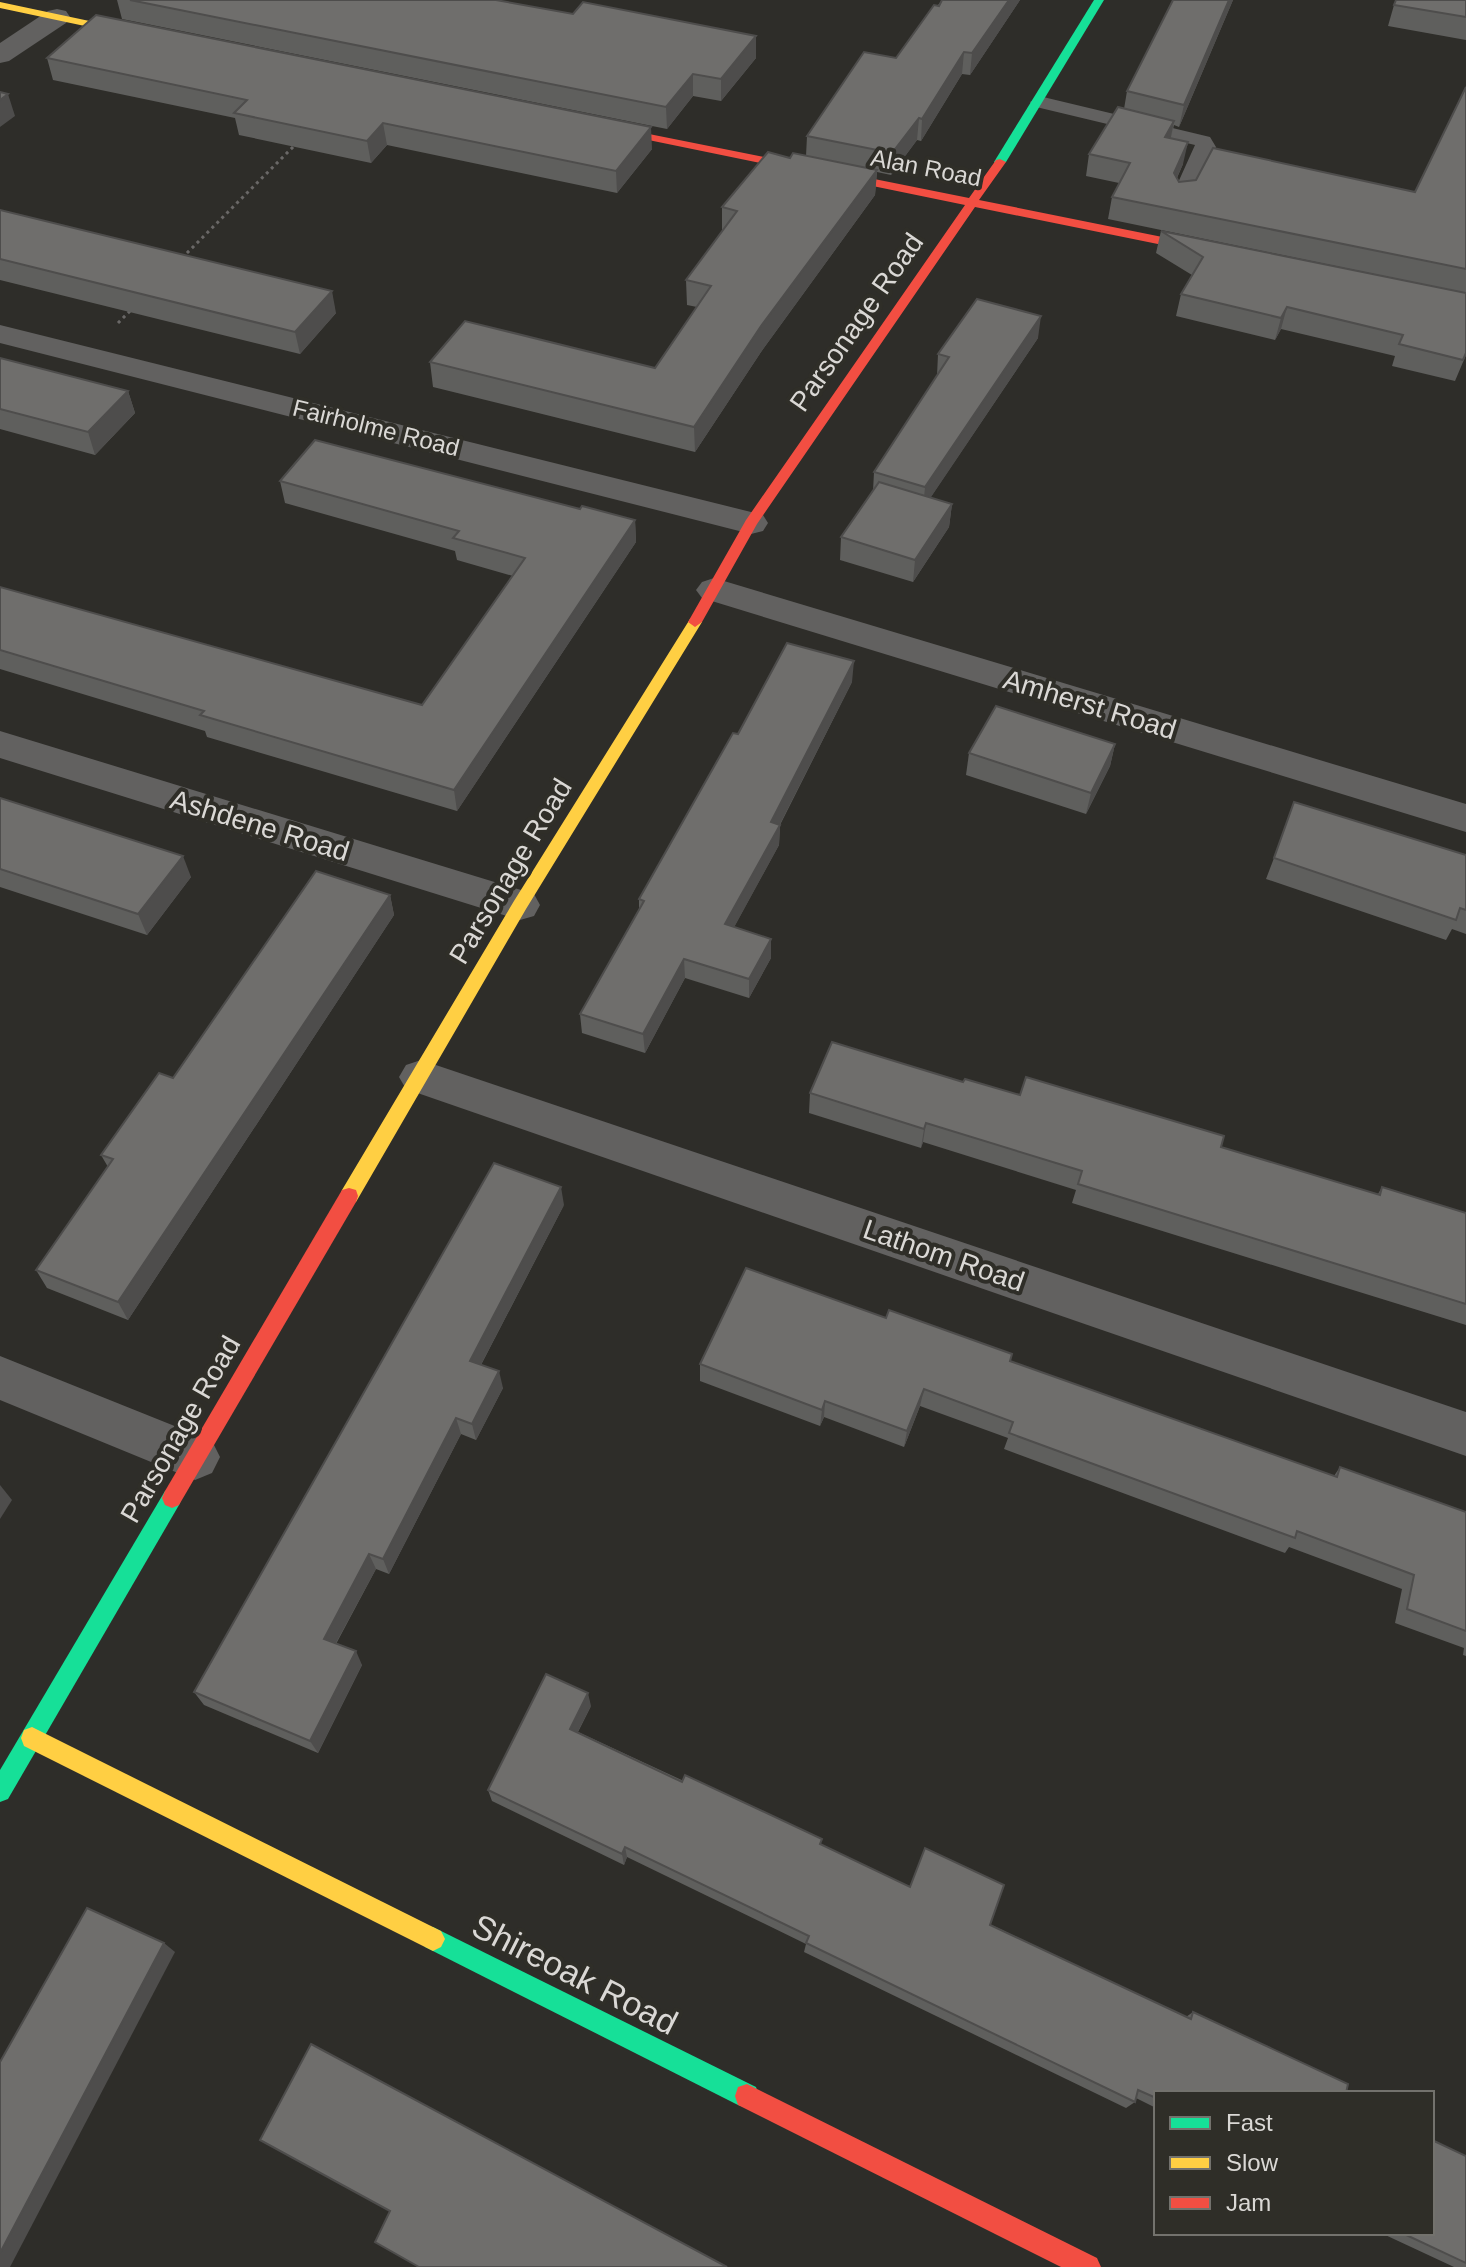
<svg xmlns="http://www.w3.org/2000/svg" width="1466" height="2267" viewBox="0 0 1466 2267" font-family="Arial,sans-serif">
<style>
.lines{fill:none;stroke-linecap:round;stroke-linejoin:round}
.path{stroke:#6a6867;stroke-width:3;stroke-dasharray:3 4;stroke-linecap:butt}
.lane{fill:#626160;fill-rule:evenodd}
.street{fill:#626160;fill-rule:evenodd}
.fast{fill:#16e098;fill-rule:evenodd}
.slow{fill:#ffcf43;fill-rule:evenodd}
.jam{fill:#f24e42;fill-rule:evenodd}
.wall{fill:#5f5f5d}
.shaded-wall{fill:#4e4d4c}
.building{fill:#6f6e6c;stroke:#4e4d4c;stroke-width:2}
.labels{text-anchor:middle;stroke-width:8;stroke-linejoin:round;paint-order:stroke}
.far-street-label{font-size:24px;fill:#dad8d5;stroke:#2f2e28}
.street-label{font-size:28px;fill:#dad8d5;stroke:#2f2e28}
.near-street-label{font-size:34px;fill:#dad8d5;stroke:#2f2e28}
</style>
<rect width="100%" height="100%" fill="#2e2d29"/>
<g class="lines">
<g class="path">
<polyline points="182,258 297,143"/>
<polyline points="118,323 133,308"/>
</g>
<polygon class="lane" points="1039,96 1210,137 1216,147 1189,200 1175,200 1172,196 1195,145 1032,106 1030,102"/>
<g class="street">
<polygon points="57,9 66,11 70,17 66,23 9,61 0,63 0,43 48,11"/>
<polygon points="0,325 751,512 763,515 768,523 763,531 751,534 0,343"/>
<polygon points="714,578 1466,804 1466,832 702,598 696,590 702,582"/>
<polygon points="0,731 534,894 540,905 534,916 520,920 0,758"/>
<polygon points="421,1060 1466,1412 1466,1456 406,1089 399,1077 406,1065"/>
<polygon points="0,1356 212,1441 220,1457 212,1473 195,1480 0,1400"/>
</g>
<g class="fast">
<polygon points="1094,0 1104,0 1006,162 996,164 994,162"/>
<polygon points="172,1488 179,1491 182,1498 179,1505 8,1799 0,1802 0,1770 165,1491"/>
<polygon points="433,1927 756,2087 759,2096 756,2105 747,2108 738,2105 425,1947 421,1939 425,1931"/>
</g>
<g class="slow">
<polygon points="0,2 146,33 151,36 146,39 0,8"/>
<polygon points="695,617 702,622 526,909 356,1202 349,1204 342,1202 340,1196 342,1190 514,901 690,619"/>
<polygon points="32,1727 441,1931 445,1939 441,1947 433,1951 425,1947 24,1746 21,1738 24,1730"/>
</g>
<g class="jam">
<polygon points="594,123 969,198 996,160 1000,159 1006,162 979,200 1217,248 1223,252 1217,256 975,207 757,524 702,622 695,627 688,622 746,520 965,205 590,128 588,126"/>
<polygon points="349,1188 356,1190 358,1196 356,1202 179,1505 172,1508 165,1505 162,1498 165,1491 342,1190"/>
<polygon points="747,2084 1097,2258 1101,2267 1061,2267 738,2105 735,2096 738,2087"/>
</g>
</g>
<g class="wall">
<polygon points="117,0 496,0 756,58 721,101 693,96 667,129 122,19"/>
<polygon points="942,0 1020,0 970,75 962,74 921,141 917,140 891,175 877,172 875,195 761,352 695,452 433,387 430,362 655,368 697,307 687,305 686,280 722,232 722,207 790,158 806,156 807,136 896,58"/>
<polygon points="1173,0 1233,0 1179,127 1174,125 1171,138 1183,164 1177,178 1179,182 1415,192 1466,87 1466,293 1108,219 1112,197 1119,183 1086,176 1089,154 1124,109 1127,91"/>
<polygon points="1466,0 1466,40 1388,26 1394,5"/>
<polygon points="47,58 652,149 617,193 387,145 371,163 239,135 235,118 53,80"/>
<polygon points="0,210 336,313 300,354 0,280"/>
<polygon points="1161,231 1466,293 1466,355 1455,381 1392,366 1395,356 1281,329 1275,340 1176,316 1181,294 1192,275 1156,253"/>
<polygon points="1038,338 930,498 952,504 949,527 913,582 840,560 841,537 873,491 874,472 937,376 938,354"/>
<polygon points="0,358 128,391 135,413 95,455 0,429"/>
<polygon points="280,481 580,509 635,520 636,542 457,811 207,737 205,731 0,669 0,587 422,705 513,576 457,560 455,551 285,503"/>
<polygon points="852,682 780,825 779,845 734,927 771,958 749,998 685,978 645,1053 582,1033 580,1014 639,909 639,899 738,734"/>
<polygon points="1115,744 1110,766 1086,814 966,775 969,753"/>
<polygon points="0,798 191,877 147,935 0,887"/>
<polygon points="1466,855 1466,934 1452,929 1446,940 1266,879 1274,858"/>
<polygon points="390,895 394,915 128,1320 47,1288 36,1270 108,1167 101,1155 173,1078"/>
<polygon points="963,1082 1020,1095 1221,1147 1378,1194 1382,1187 1466,1213 1466,1325 1072,1203 1076,1190 923,1142 921,1148 809,1113 810,1093"/>
<polygon points="564,1205 481,1365 503,1388 476,1440 461,1434 389,1574 376,1569 336,1644 362,1665 318,1753 204,1705 194,1692"/>
<polygon points="886,1318 1334,1476 1340,1467 1466,1512 1466,1656 1463,1655 1464,1648 1395,1623 1402,1589 1289,1547 1285,1553 1004,1449 1008,1438 920,1406 904,1447 824,1417 820,1426 700,1381 700,1364"/>
<polygon points="591,1706 578,1732 822,1845 1186,2017 1193,2012 1348,2084 1156,2093 1156,2108 1136,2098 1135,2102 1126,2108 804,1952 806,1944 627,1857 624,1865 492,1801 488,1790"/>
<polygon points="1466,2156 1466,2267 1454,2267 1381,2233 1432,2233"/>
</g>
<g class="shaded-wall">
<polygon points="1009,0 1020,0 970,75 972,53"/>
<polygon points="1229,0 1233,0 1179,127 1184,105"/>
<polygon points="756,36 756,58 721,101 721,79"/>
<polygon points="964,52 962,74 921,141 922,119"/>
<polygon points="693,74 693,96 667,129 666,107"/>
<polygon points="8,94 15,116 0,127 0,100"/>
<polygon points="919,118 917,140 891,175 892,153"/>
<polygon points="1174,121 1170,142 1165,137"/>
<polygon points="383,123 387,145 371,163 367,141"/>
<polygon points="651,127 652,149 617,193 616,171"/>
<polygon points="1188,142 1183,164 1169,195 1174,173"/>
<polygon points="877,170 875,195 761,352 695,452 694,427 761,326"/>
<polygon points="332,291 336,313 300,354 295,332"/>
<polygon points="1287,307 1281,329 1275,340 1281,318"/>
<polygon points="1041,316 1038,338 923,509 925,487"/>
<polygon points="128,391 135,413 95,455 88,432"/>
<polygon points="952,504 949,527 913,582 915,560"/>
<polygon points="635,520 636,542 457,811 454,790"/>
<polygon points="854,661 852,682 778,828 780,825 779,845 725,944 725,924 771,822"/>
<polygon points="1115,744 1110,766 1086,814 1091,793"/>
<polygon points="183,856 191,877 147,935 138,914"/>
<polygon points="390,895 394,915 128,1320 118,1302"/>
<polygon points="771,939 771,958 749,998 749,979"/>
<polygon points="684,959 685,978 645,1053 643,1034"/>
<polygon points="926,1123 923,1142 921,1148 924,1129"/>
<polygon points="561,1187 564,1205 474,1378 470,1361"/>
<polygon points="499,1371 503,1388 476,1440 472,1424"/>
<polygon points="924,1389 920,1406 904,1447 907,1431"/>
<polygon points="825,1401 824,1417 820,1426 822,1410"/>
<polygon points="456,1418 461,1434 389,1574 383,1559"/>
<polygon points="0,1485 12,1500 0,1519"/>
<polygon points="369,1554 376,1569 331,1652 324,1639"/>
<polygon points="356,1651 362,1665 318,1753 310,1741"/>
<polygon points="588,1693 591,1706 573,1741 570,1729"/>
<polygon points="625,1847 627,1857 624,1865 622,1854"/>
<polygon points="164,1943 175,1952 10,2267 0,2267 0,2253"/>
</g>
<g class="building">
<polygon points="130,0 496,0 573,14 583,2 756,36 721,79 693,74 666,107"/>
<polygon points="942,0 1009,0 972,53 964,52 922,119 919,118 892,153 807,136 864,52 896,58 934,5 939,6"/>
<polygon points="1173,0 1229,0 1184,105 1127,91"/>
<polygon points="1396,0 1466,0 1466,17 1394,5"/>
<polygon points="96,15 651,127 616,171 383,123 367,141 234,113 247,100 47,58"/>
<polygon points="1466,87 1466,269 1112,197 1130,163 1089,154 1118,107 1174,121 1165,137 1188,142 1174,173 1179,182 1196,180 1213,148 1415,192"/>
<polygon points="0,92 8,94 0,100"/>
<polygon points="768,152 790,158 793,153 877,170 761,326 694,427 430,362 465,321 655,368 711,286 686,280 737,211 722,207"/>
<polygon points="0,210 332,291 295,332 0,259"/>
<polygon points="1161,231 1466,293 1466,353 1463,360 1399,344 1403,335 1287,307 1281,318 1181,294 1203,257"/>
<polygon points="977,299 1041,316 925,487 874,472 949,357 938,354"/>
<polygon points="0,358 128,391 88,432 0,409"/>
<polygon points="315,440 580,509 582,506 635,520 454,790 200,715 204,711 0,650 0,587 422,705 525,558 453,538 459,531 280,481"/>
<polygon points="879,482 952,504 915,560 841,537"/>
<polygon points="787,643 854,661 771,822 780,825 725,924 771,939 749,979 684,959 643,1034 580,1014 644,901 639,899 733,733 738,734"/>
<polygon points="996,706 1115,744 1091,793 969,753"/>
<polygon points="0,798 183,856 138,914 0,869"/>
<polygon points="1294,802 1466,855 1466,910 1460,908 1456,920 1274,858"/>
<polygon points="316,871 390,895 118,1302 36,1270 113,1159 101,1155 159,1073 173,1078"/>
<polygon points="832,1042 963,1082 965,1079 1020,1095 1026,1077 1224,1136 1221,1147 1380,1195 1382,1187 1466,1213 1466,1304 1078,1184 1082,1171 926,1123 924,1129 810,1093"/>
<polygon points="494,1163 561,1187 470,1361 499,1371 472,1424 456,1418 383,1559 369,1554 324,1639 356,1651 310,1741 194,1692"/>
<polygon points="746,1268 886,1318 889,1310 1012,1354 1010,1361 1337,1477 1340,1467 1466,1512 1466,1631 1407,1609 1414,1575 1297,1531 1295,1538 1009,1433 1013,1422 924,1389 907,1431 825,1401 822,1410 700,1364"/>
<polygon points="546,1674 588,1693 570,1729 682,1782 685,1775 822,1839 820,1844 910,1887 925,1848 1004,1885 990,1925 1191,2019 1193,2012 1348,2084 1346,2093 1156,2093 1156,2098 1138,2090 1135,2102 806,1943 809,1936 625,1847 622,1854 488,1790"/>
<polygon points="87,1908 164,1943 0,2253 0,2062"/>
<polygon points="311,2044 727,2267 419,2267 375,2242 390,2211 260,2140"/>
<polygon points="1432,2140 1466,2156 1466,2263 1402,2233 1432,2233"/>
</g>
<g class="labels">
<g class="far-street-label">
<text transform="translate(926 168) rotate(11)" y="8">Alan Road</text>
<text transform="translate(376 428) rotate(14)" y="8">Fairholme Road</text>
</g>
<g class="street-label">
<text transform="translate(856 322) rotate(-55)" y="10">Parsonage Road</text>
<text transform="translate(1090 704) rotate(17)" y="10">Amherst Road</text>
<text transform="translate(260 825) rotate(17)" y="10">Ashdene Road</text>
<text transform="translate(510 871) rotate(-59)" y="10">Parsonage Road</text>
<text transform="translate(944 1255) rotate(19)" y="10">Lathom Road</text>
<text transform="translate(180 1429) rotate(-60)" y="10">Parsonage Road</text>
</g>
<g class="near-street-label">
<text transform="translate(575 1974) rotate(27)" y="12">Shireoak Road</text>
</g>
</g>
<rect x="1154" y="2091" width="280" height="144" fill="#2f2e28" stroke="#73726d" stroke-width="2"/>
<rect x="1170" y="2117" width="40" height="12" fill="#16e098" stroke="#73726d" stroke-width="2"/>
<text x="1226" y="2131" font-size="24" fill="#dad8d5">Fast</text>
<rect x="1170" y="2157" width="40" height="12" fill="#ffcf43" stroke="#73726d" stroke-width="2"/>
<text x="1226" y="2171" font-size="24" fill="#dad8d5">Slow</text>
<rect x="1170" y="2197" width="40" height="12" fill="#f24e42" stroke="#73726d" stroke-width="2"/>
<text x="1226" y="2211" font-size="24" fill="#dad8d5">Jam</text>
</svg>
